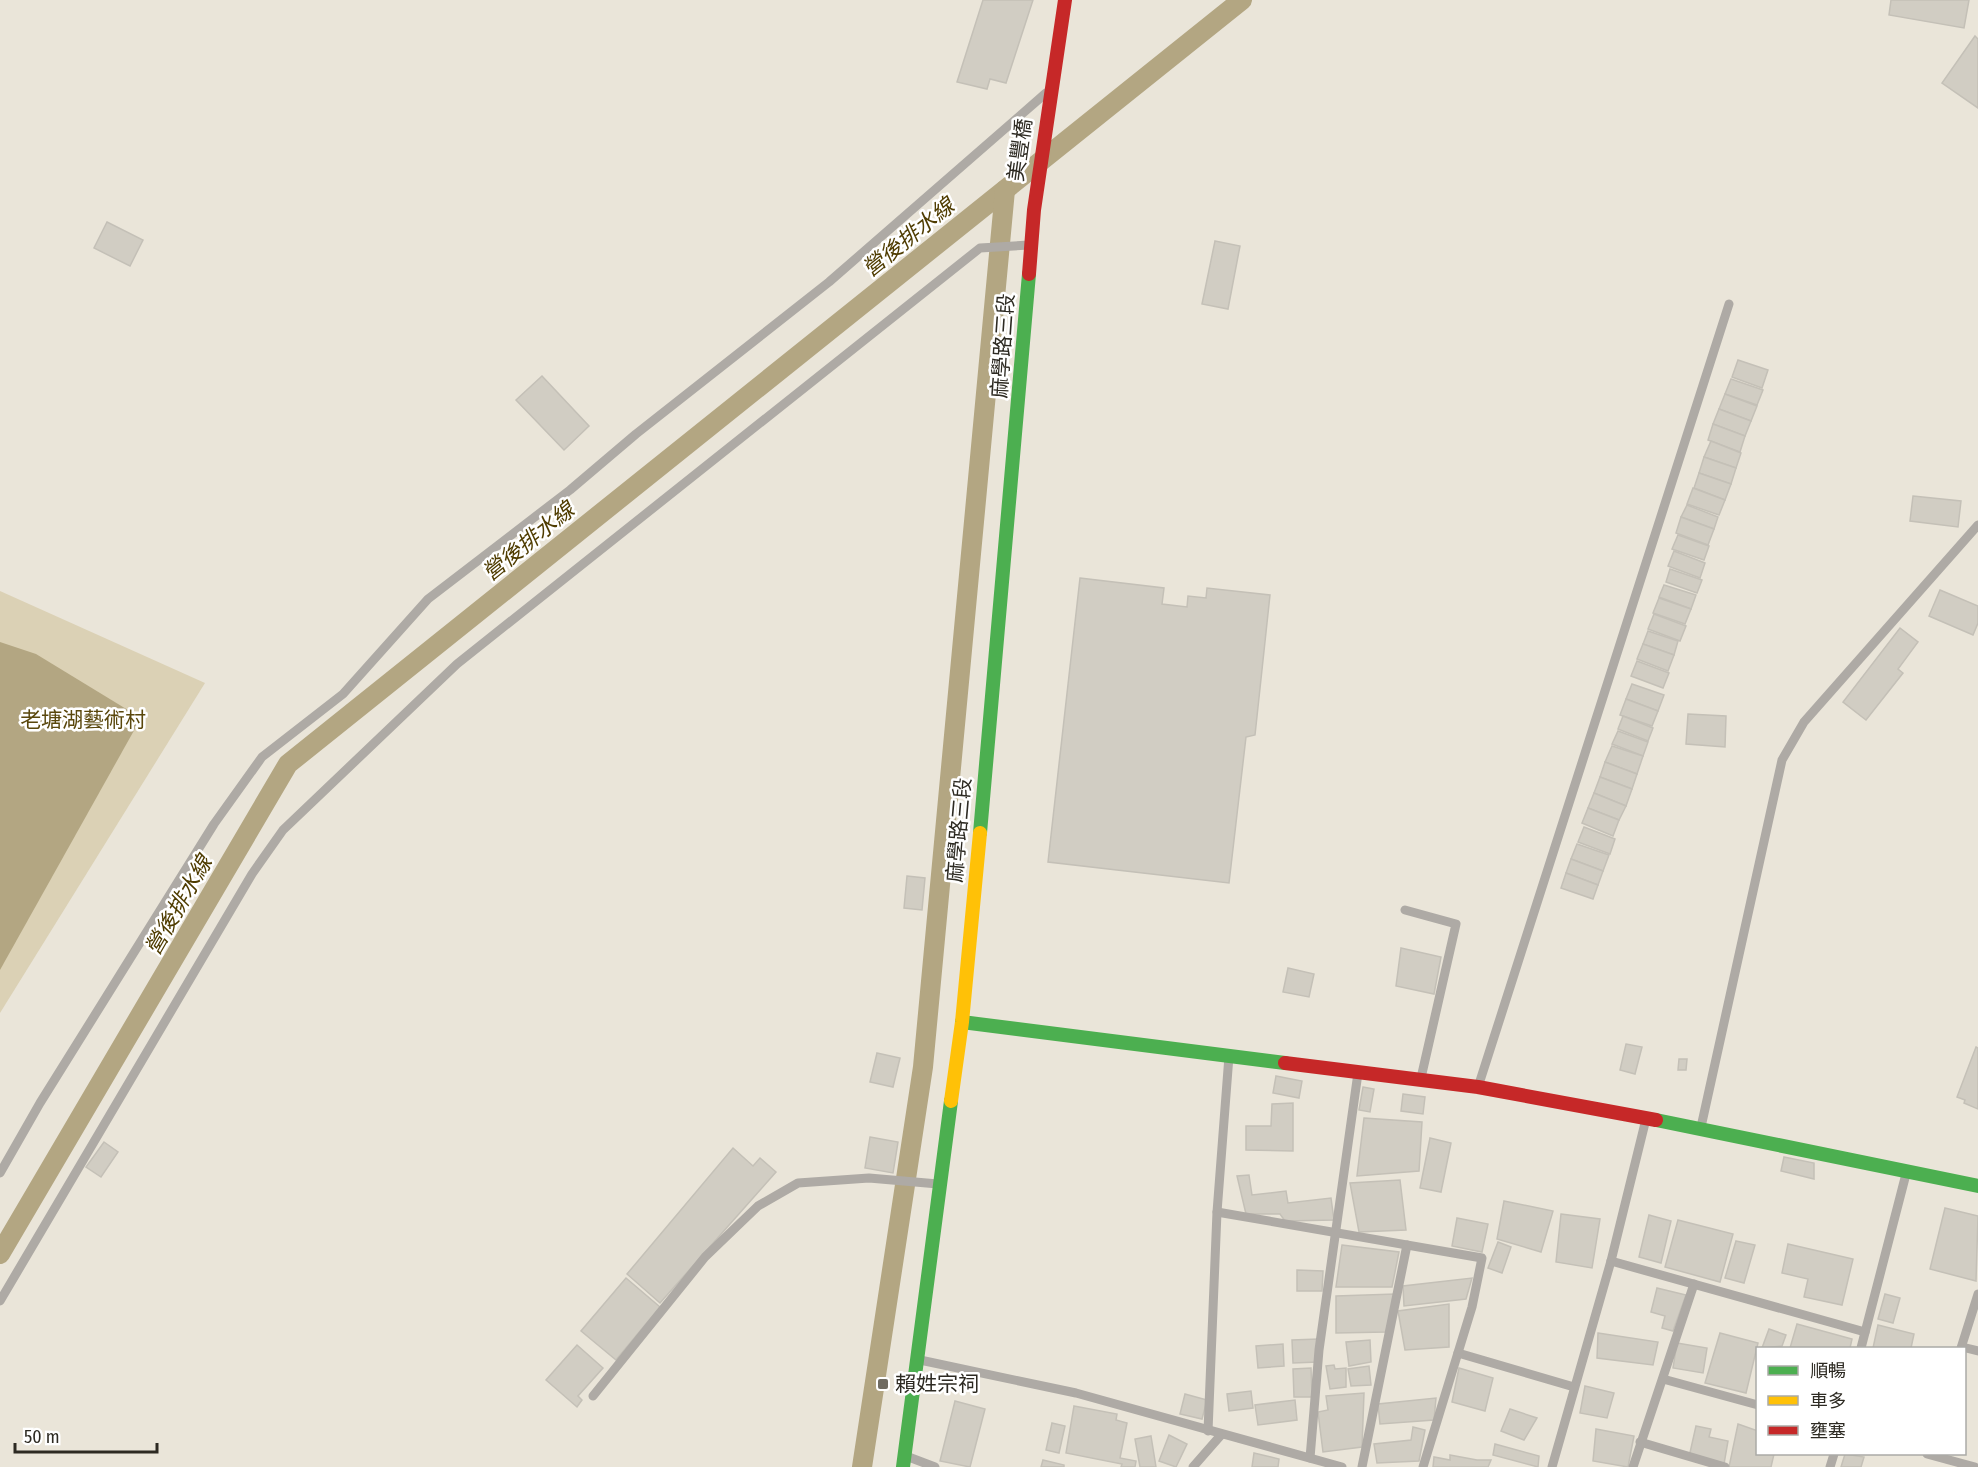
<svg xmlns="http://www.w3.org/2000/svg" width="1978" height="1467" viewBox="0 0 1978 1467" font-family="'Fira Sans Condensed','Noto Sans TC',sans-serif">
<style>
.green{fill:#dbd1b5}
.water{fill:#b3a682}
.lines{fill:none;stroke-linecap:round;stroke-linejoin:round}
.canal{stroke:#b3a682;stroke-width:20}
.building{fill:#d1cdc3;stroke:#c4c0b7;stroke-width:1.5}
.lane{stroke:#aeaaa5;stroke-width:9}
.fast{stroke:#4caf50;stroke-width:14}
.slow{stroke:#ffc107;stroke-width:14}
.jam{stroke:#c62828;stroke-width:14}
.poi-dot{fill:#6f6b62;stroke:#fff;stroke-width:2}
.labels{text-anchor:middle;stroke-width:5;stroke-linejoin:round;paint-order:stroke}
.street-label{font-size:21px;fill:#2d2a22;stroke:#fff}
.park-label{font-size:21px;fill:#5a470c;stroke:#fff}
.poi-label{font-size:21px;fill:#2d2a22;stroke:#fff;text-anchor:start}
.water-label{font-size:22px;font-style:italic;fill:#4f3c00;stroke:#fff}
</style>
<rect width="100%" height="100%" fill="#eae5d9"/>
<polygon class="green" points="0,591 205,683 0,1013"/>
<polygon class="water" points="0,642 36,654 141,718 0,970"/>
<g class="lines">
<g class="canal">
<polyline points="0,1254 288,764 1242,0"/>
<polyline points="862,1467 923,1067 1005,190"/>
</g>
</g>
<g class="building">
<polygon points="983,0 1033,0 1006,83 990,79 987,89 957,82"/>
<polygon points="1891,0 1969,0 1964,28 1889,15"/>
<polygon points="1975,36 1978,39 1978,108 1942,83"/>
<polygon points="107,222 143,240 130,266 94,248"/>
<polygon points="1215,241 1240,246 1228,309 1202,304"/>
<polygon points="1738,360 1768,370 1762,388 1732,377"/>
<polygon points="542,376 589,426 564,450 516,400"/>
<polygon points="1731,379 1763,390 1757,405 1725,394"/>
<polygon points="1725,394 1757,406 1751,421 1719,409"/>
<polygon points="1719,409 1751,421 1745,436 1713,424"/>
<polygon points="1713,424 1745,436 1740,452 1708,440"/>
<polygon points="1711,441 1741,453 1736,468 1704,457"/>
<polygon points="1704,457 1736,468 1731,484 1699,473"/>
<polygon points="1699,473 1731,484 1725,500 1694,488"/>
<polygon points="1693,488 1725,500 1719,515 1687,504"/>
<polygon points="1913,496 1961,501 1958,527 1910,521"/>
<polygon points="1687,505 1718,517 1714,529 1681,517"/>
<polygon points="1681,517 1714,529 1708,545 1676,533"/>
<polygon points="1678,535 1709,546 1704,560 1672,549"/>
<polygon points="1674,551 1705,563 1700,578 1668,566"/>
<polygon points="1670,569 1702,580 1697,593 1666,582"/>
<polygon points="1080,578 1164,588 1162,604 1187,607 1188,596 1206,598 1207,588 1270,595 1255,735 1246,737 1229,883 1048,862"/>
<polygon points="1664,585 1696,595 1691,609 1659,597"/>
<polygon points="1940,590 1978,606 1978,623 1973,635 1929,616"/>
<polygon points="1659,598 1691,609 1685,624 1653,613"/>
<polygon points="1654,614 1686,626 1680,641 1648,629"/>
<polygon points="1900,628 1918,642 1898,669 1903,673 1866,720 1843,702"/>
<polygon points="1648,631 1678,641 1674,655 1643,644"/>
<polygon points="1643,644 1674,655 1668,671 1637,659"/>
<polygon points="1637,661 1669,673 1663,688 1631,676"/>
<polygon points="1632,684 1664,695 1658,711 1626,699"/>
<polygon points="1626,699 1658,711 1652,726 1620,715"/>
<polygon points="1688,714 1726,716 1725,747 1686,744"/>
<polygon points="1623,716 1653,728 1648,741 1618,729"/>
<polygon points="1618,731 1648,742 1643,756 1612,744"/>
<polygon points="1612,746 1643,756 1637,774 1605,762"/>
<polygon points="1605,762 1637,774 1632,789 1600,777"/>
<polygon points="1600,777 1632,789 1626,806 1594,793"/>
<polygon points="1594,793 1626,806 1619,820 1588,808"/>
<polygon points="1588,808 1619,820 1613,836 1582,823"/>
<polygon points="1584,827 1615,839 1610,854 1578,842"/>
<polygon points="1577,844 1609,855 1603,871 1571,859"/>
<polygon points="1571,859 1603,871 1598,885 1566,873"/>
<polygon points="1566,873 1598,885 1593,899 1561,888"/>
<polygon points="907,876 925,878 922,910 904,908"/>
<polygon points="1401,948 1441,957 1434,994 1396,986"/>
<polygon points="1288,968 1314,974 1309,997 1283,992"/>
<polygon points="1626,1044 1642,1047 1635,1074 1620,1070"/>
<polygon points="1976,1047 1978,1048 1978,1109 1964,1103 1965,1100 1957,1097"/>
<polygon points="877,1053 900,1058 893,1087 870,1082"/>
<polygon points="1679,1059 1687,1059 1686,1070 1678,1070"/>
<polygon points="1276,1076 1302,1081 1299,1098 1273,1093"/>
<polygon points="1363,1087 1374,1089 1370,1112 1359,1110"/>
<polygon points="1403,1094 1425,1097 1423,1114 1401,1111"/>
<polygon points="1293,1103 1293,1151 1246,1150 1246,1126 1271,1126 1272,1104"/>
<polygon points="1364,1118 1422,1122 1419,1171 1357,1176"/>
<polygon points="870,1137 898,1142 893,1173 865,1168"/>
<polygon points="1430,1138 1451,1143 1441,1192 1420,1188"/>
<polygon points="104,1142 118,1152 101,1177 86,1167"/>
<polygon points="733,1148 753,1166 760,1158 776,1172 660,1303 627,1274"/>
<polygon points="1784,1157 1814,1163 1814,1179 1781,1171"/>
<polygon points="1249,1175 1252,1195 1286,1191 1288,1203 1331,1198 1334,1220 1285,1221 1280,1214 1246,1214 1237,1176"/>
<polygon points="1400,1180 1406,1230 1359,1232 1350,1183"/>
<polygon points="1504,1201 1553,1211 1541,1252 1497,1239"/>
<polygon points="1945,1208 1978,1216 1976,1281 1930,1269"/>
<polygon points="1561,1214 1600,1219 1592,1268 1556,1262"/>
<polygon points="1649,1215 1671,1221 1661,1263 1639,1257"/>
<polygon points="1457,1218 1488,1224 1482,1252 1452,1246"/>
<polygon points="1678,1220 1733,1234 1720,1282 1665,1267"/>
<polygon points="1736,1241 1755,1245 1744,1283 1725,1278"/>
<polygon points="1498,1242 1511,1247 1502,1273 1488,1268"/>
<polygon points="1788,1244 1853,1259 1842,1305 1804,1297 1808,1279 1782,1273"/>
<polygon points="1342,1245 1399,1252 1392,1287 1336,1287"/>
<polygon points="1297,1270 1323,1271 1322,1291 1297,1291"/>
<polygon points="626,1278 660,1307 616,1360 581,1331"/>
<polygon points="1472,1278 1466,1299 1404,1306 1403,1286"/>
<polygon points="1657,1288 1686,1295 1673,1331 1662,1328 1665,1316 1651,1312"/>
<polygon points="1395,1294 1386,1332 1336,1333 1336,1296"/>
<polygon points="1885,1294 1900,1298 1893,1323 1878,1319"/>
<polygon points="1449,1304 1449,1347 1405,1350 1398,1311"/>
<polygon points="1797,1324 1852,1339 1850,1348 1790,1348"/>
<polygon points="1878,1325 1914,1334 1911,1348 1873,1348"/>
<polygon points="1769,1329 1786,1335 1782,1346 1762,1348"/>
<polygon points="1598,1333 1658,1342 1653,1365 1597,1358"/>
<polygon points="1720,1333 1758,1343 1746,1393 1705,1383"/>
<polygon points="1318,1339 1318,1362 1293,1363 1292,1340"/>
<polygon points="1370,1340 1371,1362 1349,1366 1346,1342"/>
<polygon points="1677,1343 1707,1348 1703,1373 1673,1368"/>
<polygon points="1283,1344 1284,1366 1258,1368 1256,1346"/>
<polygon points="577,1345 603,1368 578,1396 582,1400 577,1407 546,1380"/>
<polygon points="1334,1365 1335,1369 1346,1368 1346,1387 1330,1389 1326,1366"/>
<polygon points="1369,1366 1371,1385 1351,1386 1348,1369"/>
<polygon points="1311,1368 1312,1397 1294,1397 1293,1369"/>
<polygon points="1459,1368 1493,1378 1485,1411 1452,1402"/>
<polygon points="1585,1386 1614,1393 1607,1418 1580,1413"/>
<polygon points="1251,1391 1253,1408 1229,1411 1227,1394"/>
<polygon points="1364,1393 1362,1447 1323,1452 1318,1412 1328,1410 1326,1396"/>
<polygon points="1185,1394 1207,1400 1202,1419 1180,1414"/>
<polygon points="1436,1398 1434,1420 1380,1424 1378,1404"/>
<polygon points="1295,1400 1297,1420 1258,1425 1255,1405"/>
<polygon points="955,1401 985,1409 970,1467 940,1461"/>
<polygon points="1074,1406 1117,1414 1116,1420 1127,1423 1120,1458 1136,1461 1135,1467 1121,1467 1122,1464 1066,1453"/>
<polygon points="1510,1409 1537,1418 1524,1440 1501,1431"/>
<polygon points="1052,1423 1065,1426 1059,1453 1046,1450"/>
<polygon points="1738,1424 1758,1431 1758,1454 1774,1454 1771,1467 1729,1467"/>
<polygon points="1696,1426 1711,1429 1709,1437 1728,1441 1724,1464 1689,1457"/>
<polygon points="1413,1427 1425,1430 1419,1461 1377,1463 1374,1444 1411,1440"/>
<polygon points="1596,1429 1634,1436 1628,1467 1593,1461"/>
<polygon points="1169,1435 1187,1444 1176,1467 1159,1461"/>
<polygon points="1151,1436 1156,1467 1140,1467 1135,1439"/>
<polygon points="1495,1444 1539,1456 1538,1467 1493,1455"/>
<polygon points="1254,1453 1279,1459 1278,1467 1252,1467"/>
<polygon points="1845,1454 1864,1457 1861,1467 1841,1467"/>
<polygon points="1450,1455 1477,1460 1491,1460 1488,1467 1433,1467 1434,1457 1450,1460"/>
<polygon points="1043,1460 1064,1465 1064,1467 1041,1467"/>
</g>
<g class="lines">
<g class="lane">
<polyline points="1405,910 1456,924 1421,1078"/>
<polyline points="1479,1084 1729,304"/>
<polyline points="1701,1127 1782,760 1804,722 1978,525"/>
<polyline points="0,1173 40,1103 214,824 262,757 343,694 428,599 570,490 636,434 829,282 1046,93"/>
<polyline points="1217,1212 1482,1258 1472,1307 1423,1467"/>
<polyline points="1611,1261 1865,1332"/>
<polyline points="0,1301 252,874 283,830 457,664 980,248 1029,245"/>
<polyline points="1962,1347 1978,1351"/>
<polyline points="1861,1348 1906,1174"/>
<polyline points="1961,1348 1978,1294"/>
<polyline points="1458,1353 1574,1387"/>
<polyline points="920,1360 1076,1393 1342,1467"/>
<polyline points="1663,1379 1758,1405"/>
<polyline points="593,1396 705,1257 758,1206 798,1183 869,1178 938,1184"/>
<polyline points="1208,1431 1217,1212 1229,1056"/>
<polyline points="1640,1442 1725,1467"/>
<polyline points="1927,1454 1975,1467"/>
<polyline points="906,1456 935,1467"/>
<polyline points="1310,1458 1319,1350 1358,1073"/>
<polyline points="1193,1467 1221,1435"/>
<polyline points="1362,1467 1407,1245"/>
<polyline points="1552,1467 1611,1261 1646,1119"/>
<polyline points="1633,1467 1694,1284"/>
<polyline points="1830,1467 1834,1454"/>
</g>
<g class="fast">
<polyline points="980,833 1029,274"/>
<polyline points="962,1022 1285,1063"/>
<polyline points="1656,1120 1978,1186"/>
<polyline points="903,1467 951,1101"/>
</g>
<polyline class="slow" points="951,1101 962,1022 980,833"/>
<g class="jam">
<polyline points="1029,274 1034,210 1065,0"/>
<polyline points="1285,1063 1478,1087 1656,1120"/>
</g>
</g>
<rect class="poi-dot" x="877" y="1378" width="12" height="12" rx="3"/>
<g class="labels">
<g class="street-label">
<text transform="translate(1020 150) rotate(-82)" y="7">美豐橋</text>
<text transform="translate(1003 346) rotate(-86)" y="7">麻學路三段</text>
<text transform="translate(959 830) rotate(-85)" y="7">麻學路三段</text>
</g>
<g class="park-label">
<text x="83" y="727">老塘湖藝術村</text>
</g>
<g class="poi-label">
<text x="895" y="1391">賴姓宗祠</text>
</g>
<g class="water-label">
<text transform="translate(908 237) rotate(-39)" y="8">營後排水線</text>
<text transform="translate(528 541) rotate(-39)" y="8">營後排水線</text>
<text transform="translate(178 905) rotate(-60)" y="8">營後排水線</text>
</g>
</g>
<rect x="1756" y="1347" width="210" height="108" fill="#ffffff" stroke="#abaaa7" stroke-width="1.5"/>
<rect x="1768" y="1366" width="30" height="9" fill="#4caf50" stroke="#abaaa7" stroke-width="1.5"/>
<text x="1810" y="1377" font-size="18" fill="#2d2a22">順暢</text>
<rect x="1768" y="1396" width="30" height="9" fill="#ffc107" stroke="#abaaa7" stroke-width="1.5"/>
<text x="1810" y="1407" font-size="18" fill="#2d2a22">車多</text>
<rect x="1768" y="1426" width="30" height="9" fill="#c62828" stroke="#abaaa7" stroke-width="1.5"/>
<text x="1810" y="1437" font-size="18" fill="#2d2a22">壅塞</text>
<path d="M15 1443v9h142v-9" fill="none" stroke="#2d2a22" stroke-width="3"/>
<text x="24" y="1443" font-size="18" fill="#2d2a22" stroke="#ffffff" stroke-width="4.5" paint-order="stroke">50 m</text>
</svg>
